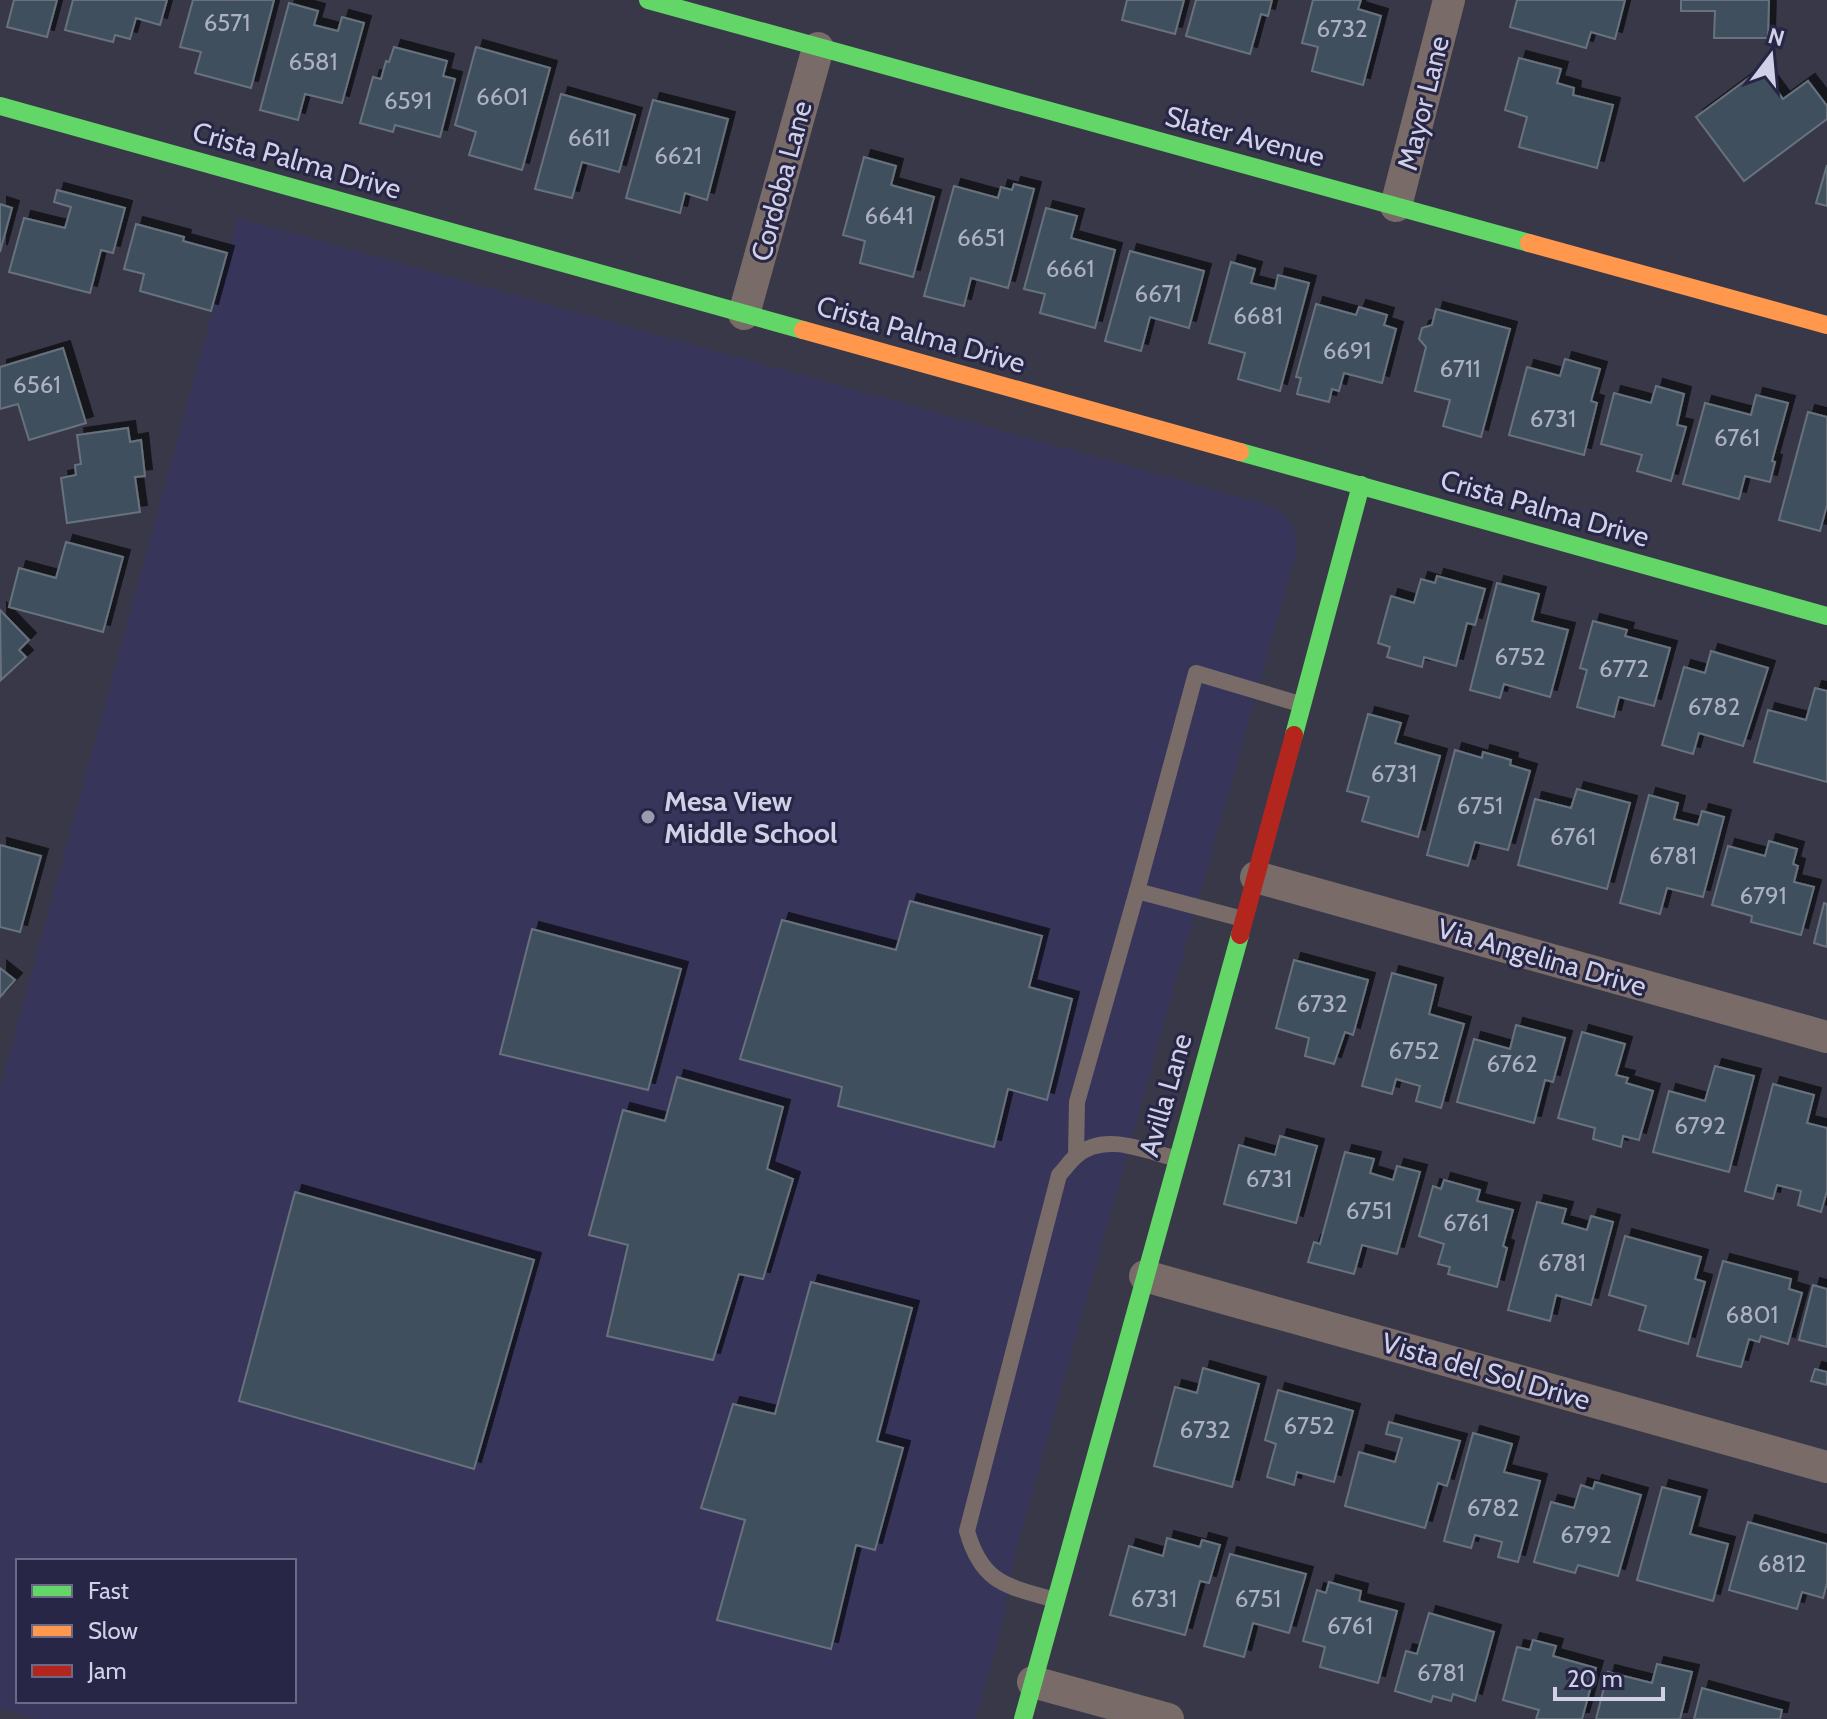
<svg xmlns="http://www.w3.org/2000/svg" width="1827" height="1719" viewBox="0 0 1827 1719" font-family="Cabin,sans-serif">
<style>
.built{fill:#37355a;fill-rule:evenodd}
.building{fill:#3f505d;stroke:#68727d;stroke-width:2;filter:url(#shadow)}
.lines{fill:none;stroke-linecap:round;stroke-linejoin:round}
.lane{stroke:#796b68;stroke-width:16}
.street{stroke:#796b68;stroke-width:32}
.fast{stroke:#63d668;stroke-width:18}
.slow{stroke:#ff974d;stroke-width:18}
.jam{stroke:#b3261e;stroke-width:18}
.poi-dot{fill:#9b9baf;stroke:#282646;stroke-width:3}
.labels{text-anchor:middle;stroke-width:6;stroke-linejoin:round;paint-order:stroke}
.number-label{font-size:24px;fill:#acb0c4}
.street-label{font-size:28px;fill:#d0d0e6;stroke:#282646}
.poi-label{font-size:28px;font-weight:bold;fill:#d0d0e6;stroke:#282646;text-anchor:start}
</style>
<defs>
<filter id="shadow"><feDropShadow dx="7" dy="-7" stdDeviation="0" flood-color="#0009"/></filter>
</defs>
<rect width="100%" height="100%" fill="#383849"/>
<path class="built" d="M238,218L1272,506L1292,523L1298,545L1014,1558L1000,1632L976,1719H35L0,1709V1089ZM18,1561H294V1701H18Z"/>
<g class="building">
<polygon points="14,0 57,0 47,37 7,27"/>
<polygon points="73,0 167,0 160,25 136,18 130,39 115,35 113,42 65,30"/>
<polygon points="193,0 274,0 251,88 195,73 201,52 180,47"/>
<polygon points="1127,0 1184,0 1175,34 1122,20"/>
<polygon points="1196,0 1272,0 1268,16 1261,14 1250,54 1186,36"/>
<polygon points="1313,0 1361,0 1358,9 1381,16 1363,85 1312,71 1318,47 1302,43"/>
<polygon points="1517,0 1625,0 1615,39 1591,32 1586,48 1510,27"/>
<polygon points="1681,0 1769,0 1768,38 1714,38 1715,11 1681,11"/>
<polygon points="289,3 318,11 314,25 338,31 342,17 364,23 342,103 305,94 298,120 260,110"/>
<polygon points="394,47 447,61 443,76 455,79 440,137 395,125 393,132 360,123 373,77 381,79 386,61 389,62"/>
<polygon points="476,47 550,68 522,170 469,155 476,132 455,125"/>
<polygon points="1519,58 1561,69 1557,83 1574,88 1573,95 1613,105 1597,168 1519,147 1527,117 1505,110"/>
<polygon points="1761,69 1783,99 1808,81 1827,106 1827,119 1744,181 1696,117"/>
<polygon points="561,94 635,115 619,172 582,162 572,198 535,189"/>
<polygon points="653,100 728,119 707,200 685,193 680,213 626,198"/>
<polygon points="864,157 896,166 891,185 934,197 913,277 860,263 865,241 843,235"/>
<polygon points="1827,165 1827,206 1816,203"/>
<polygon points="1014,184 1034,189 1008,288 971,278 964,306 924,296 954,186 998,198 1001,187 1012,190"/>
<polygon points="57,190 125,208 113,253 101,250 90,293 9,272 24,218 65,228 71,207 54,202"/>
<polygon points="0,204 12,208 0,252"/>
<polygon points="1046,208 1077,216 1071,238 1115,250 1095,328 1040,313 1045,294 1024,289"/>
<polygon points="136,224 184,237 183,241 227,253 211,311 140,291 144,274 124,269"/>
<polygon points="1130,251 1204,271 1189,328 1150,317 1141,351 1105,341"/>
<polygon points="1231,262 1255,269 1251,283 1275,289 1278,275 1309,283 1280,391 1238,379 1245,353 1209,343"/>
<polygon points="1316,304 1356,315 1359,307 1387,315 1384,325 1396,329 1382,383 1344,373 1339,391 1332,389 1329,402 1297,394 1301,378 1296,377"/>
<polygon points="1436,309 1510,329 1481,437 1443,426 1450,400 1415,391 1426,347 1419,339 1422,328 1432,325"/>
<polygon points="63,348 86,423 29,440 18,404 0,409 0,367"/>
<polygon points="1565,359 1600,369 1591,401 1597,403 1584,455 1509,435 1527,367 1560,376"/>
<polygon points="1656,386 1684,394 1677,425 1686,427 1671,481 1637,471 1642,455 1601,444 1614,393 1651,403"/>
<polygon points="1756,395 1788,403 1772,461 1775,462 1770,482 1745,476 1739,499 1683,484 1705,403 1751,415"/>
<polygon points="1808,412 1827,417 1827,505 1820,531 1779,520"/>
<polygon points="128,428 130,442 141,440 145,476 135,477 140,512 67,523 61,478 76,475 75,465 81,464 77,435"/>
<polygon points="66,542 123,557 103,632 9,607 19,568 56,578"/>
<polygon points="1437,576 1485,589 1475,625 1467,623 1456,666 1424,657 1422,667 1387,657 1390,647 1378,643 1391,596 1414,603 1421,579 1435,583"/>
<polygon points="1497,583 1539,594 1532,621 1568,630 1550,697 1504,684 1500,698 1470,690"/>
<polygon points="0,610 29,640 19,650 26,657 1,680"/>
<polygon points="1593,621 1627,630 1625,636 1670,648 1654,706 1619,697 1614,717 1577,707 1587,670 1580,668"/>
<polygon points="1711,651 1768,668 1743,746 1699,733 1693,754 1662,745 1684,667 1705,673"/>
<polygon points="1815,688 1827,691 1827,782 1754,762 1768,710 1806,720"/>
<polygon points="1368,714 1401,723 1395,743 1440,756 1418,837 1362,821 1369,797 1347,791"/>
<polygon points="1455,750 1482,758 1483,752 1511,760 1510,765 1530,771 1508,850 1475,842 1468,866 1427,855"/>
<polygon points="1577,789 1630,803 1607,889 1518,865 1535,799 1571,808"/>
<polygon points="1649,795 1678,803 1674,819 1698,825 1702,811 1724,817 1703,897 1667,888 1660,914 1620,903"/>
<polygon points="1769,841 1797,849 1793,864 1798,866 1794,882 1814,887 1801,935 1751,922 1752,916 1712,905 1728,846 1765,856"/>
<polygon points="0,845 41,856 20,932 0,927"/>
<polygon points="910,901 1042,936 1029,987 1072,999 1047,1100 1008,1089 994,1147 838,1106 842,1087 740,1059 782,920 896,950"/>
<polygon points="1824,903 1827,904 1827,947 1814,943"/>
<polygon points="532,929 681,969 648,1090 500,1054"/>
<polygon points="1294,960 1368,980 1353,1035 1345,1032 1334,1064 1305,1056 1309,1038 1276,1028"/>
<polygon points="0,968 15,980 0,997"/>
<polygon points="1392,973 1436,985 1429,1014 1464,1024 1441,1108 1416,1101 1420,1086 1396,1079 1392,1094 1362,1086"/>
<polygon points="1516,1025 1565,1038 1553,1082 1545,1080 1534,1123 1457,1102 1474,1039 1510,1049"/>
<polygon points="1582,1032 1625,1044 1616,1075 1628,1078 1626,1083 1653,1091 1639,1140 1623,1136 1621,1147 1593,1139 1595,1128 1558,1118"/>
<polygon points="1715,1066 1754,1076 1729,1172 1653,1152 1669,1091 1705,1101"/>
<polygon points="677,1077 783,1107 767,1169 793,1179 763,1279 739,1274 713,1360 607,1336 628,1245 589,1235 623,1110 665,1121"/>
<polygon points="1773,1084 1814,1095 1807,1123 1827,1128 1827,1191 1821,1212 1798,1205 1801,1191 1777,1185 1773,1199 1745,1191"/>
<polygon points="1280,1136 1317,1146 1296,1223 1224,1204 1239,1145 1275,1155"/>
<polygon points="1345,1152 1374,1159 1370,1173 1393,1180 1397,1166 1420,1172 1397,1254 1362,1245 1354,1274 1308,1262 1314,1242 1320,1244"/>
<polygon points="1444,1180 1480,1190 1477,1201 1513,1210 1503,1246 1507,1248 1497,1287 1448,1274 1450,1267 1438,1264 1444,1244 1419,1236 1433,1186 1441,1189"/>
<polygon points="295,1192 534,1260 474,1469 239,1401"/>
<polygon points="1537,1202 1566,1209 1562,1223 1587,1230 1591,1216 1613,1222 1591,1305 1556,1295 1550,1321 1508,1310"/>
<polygon points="1625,1236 1701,1257 1695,1279 1705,1282 1688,1344 1639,1330 1646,1306 1609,1295"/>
<polygon points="1723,1261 1791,1279 1789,1289 1802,1293 1788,1344 1761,1336 1759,1342 1749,1339 1741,1367 1697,1356"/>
<polygon points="811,1282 912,1308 877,1441 903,1448 875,1550 856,1545 831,1649 717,1620 745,1520 701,1508 733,1404 775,1414"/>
<polygon points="1813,1285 1827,1289 1827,1347 1799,1340"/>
<polygon points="1203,1368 1259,1384 1232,1487 1154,1466 1175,1387 1197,1393"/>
<polygon points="1815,1369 1827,1372 1827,1385 1811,1381"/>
<polygon points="1278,1390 1353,1411 1334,1482 1297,1472 1294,1485 1267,1477 1276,1444 1265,1440"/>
<polygon points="1389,1422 1460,1441 1447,1486 1438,1483 1425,1528 1345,1506 1359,1452 1395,1462 1402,1438 1386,1434"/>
<polygon points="1473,1433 1512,1444 1504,1472 1540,1481 1518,1562 1498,1557 1502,1542 1475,1535 1471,1548 1444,1541"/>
<polygon points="1595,1482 1641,1495 1618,1576 1578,1565 1575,1573 1534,1562 1551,1502 1574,1508 1581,1485 1593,1489"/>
<polygon points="1662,1487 1700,1497 1690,1534 1728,1544 1713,1601 1637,1580"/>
<polygon points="1748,1522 1827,1544 1827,1583 1823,1598 1802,1592 1797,1609 1729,1590"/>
<polygon points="1167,1538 1200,1547 1202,1540 1220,1545 1209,1583 1200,1581 1185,1635 1110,1615 1129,1546 1163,1556"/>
<polygon points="1230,1554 1306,1574 1289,1633 1253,1623 1244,1657 1204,1646"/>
<polygon points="1329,1582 1361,1591 1359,1601 1397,1611 1378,1683 1320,1667 1325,1647 1303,1641 1317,1590 1326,1593"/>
<polygon points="1429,1613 1494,1632 1475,1701 1453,1694 1451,1701 1433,1696 1431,1702 1395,1691 1406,1651 1417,1654"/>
<polygon points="1533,1640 1556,1646 1553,1656 1596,1668 1582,1719 1536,1719 1539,1710 1503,1700 1517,1647 1530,1650"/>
<polygon points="1657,1664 1692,1672 1680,1719 1596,1719 1608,1672 1652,1683"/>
<polygon points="1702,1688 1782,1710 1780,1719 1694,1719"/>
</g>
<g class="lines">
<g class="lane">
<polyline points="1243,919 1137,891 1196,673 1300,704"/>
<polyline points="1076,1155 1077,1102 1137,891"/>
<path d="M1055,1600C1007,1586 982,1584 967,1531L1059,1175C1065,1169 1070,1161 1076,1156C1104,1132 1143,1150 1174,1158"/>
</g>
<g class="street">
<polyline points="1396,206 1449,0"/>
<polyline points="744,314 818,48"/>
<polyline points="1256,877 1827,1037"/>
<polyline points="1145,1276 1827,1467"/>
<polyline points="1033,1682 1168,1719"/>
</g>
<g class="fast">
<polyline points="648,0 1529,243"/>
<polyline points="0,106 803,330"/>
<polyline points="1240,452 1827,616"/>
<polyline points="1294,735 1361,485"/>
<polyline points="1023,1719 1240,935"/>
</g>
<g class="slow">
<polyline points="1529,243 1827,325"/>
<polyline points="803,330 1240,452"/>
</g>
<polyline class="jam" points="1240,935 1294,735"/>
</g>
<circle class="poi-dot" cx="648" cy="817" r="8"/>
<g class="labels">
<g class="number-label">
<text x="227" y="31">6571</text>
<text x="1342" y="37">6732</text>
<text x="313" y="70">6581</text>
<text x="502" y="105">6601</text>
<text x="408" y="109">6591</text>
<text x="589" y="146">6611</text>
<text x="678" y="164">6621</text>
<text x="889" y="224">6641</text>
<text x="981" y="246">6651</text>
<text x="1070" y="277">6661</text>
<text x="1158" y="302">6671</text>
<text x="1258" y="324">6681</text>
<text x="1347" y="359">6691</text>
<text x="1460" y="377">6711</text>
<text x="37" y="393">6561</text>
<text x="1553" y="427">6731</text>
<text x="1737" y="446">6761</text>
<text x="1520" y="665">6752</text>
<text x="1624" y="677">6772</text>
<text x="1714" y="715">6782</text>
<text x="1394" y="782">6731</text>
<text x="1480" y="814">6751</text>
<text x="1573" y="845">6761</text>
<text x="1673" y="864">6781</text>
<text x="1763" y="904">6791</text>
<text x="1322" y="1012">6732</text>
<text x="1414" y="1059">6752</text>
<text x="1512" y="1072">6762</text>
<text x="1700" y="1134">6792</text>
<text x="1269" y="1187">6731</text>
<text x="1369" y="1219">6751</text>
<text x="1466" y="1231">6761</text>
<text x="1562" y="1271">6781</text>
<text x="1752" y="1323">6801</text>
<text x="1309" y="1434">6752</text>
<text x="1205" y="1438">6732</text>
<text x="1493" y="1516">6782</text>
<text x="1586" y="1543">6792</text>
<text x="1782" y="1572">6812</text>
<text x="1154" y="1607">6731</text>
<text x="1258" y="1607">6751</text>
<text x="1350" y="1634">6761</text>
<text x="1441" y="1681">6781</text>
</g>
<g class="street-label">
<text transform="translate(1423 103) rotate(-76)" y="10">Mayor Lane</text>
<text transform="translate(1245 136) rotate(15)" y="10">Slater Avenue</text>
<text transform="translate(297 160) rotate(16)" y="10">Crista Palma Drive</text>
<text transform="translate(781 181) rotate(-75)" y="10">Cordoba Lane</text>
<text transform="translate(921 334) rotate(16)" y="10">Crista Palma Drive</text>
<text transform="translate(1545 508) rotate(16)" y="10">Crista Palma Drive</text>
<text transform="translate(1542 957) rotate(16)" y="10">Via Angelina Drive</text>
<text transform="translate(1165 1095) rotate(-74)" y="10">Avilla Lane</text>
<text transform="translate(1486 1371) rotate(16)" y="10">Vista del Sol Drive</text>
</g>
<g class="poi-label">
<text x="664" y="811">Mesa View<tspan x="664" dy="32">Middle School</tspan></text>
</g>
</g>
<rect x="16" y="1559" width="280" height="144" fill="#282646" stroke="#6b6a86" stroke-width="2"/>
<rect x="32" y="1585" width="40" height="12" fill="#63d668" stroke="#6b6a86" stroke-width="2"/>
<text x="88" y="1599" font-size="24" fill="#d0d0e6">Fast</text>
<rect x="32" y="1625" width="40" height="12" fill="#ff974d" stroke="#6b6a86" stroke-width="2"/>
<text x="88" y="1639" font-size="24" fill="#d0d0e6">Slow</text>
<rect x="32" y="1665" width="40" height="12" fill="#b3261e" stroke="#6b6a86" stroke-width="2"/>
<text x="88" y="1679" font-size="24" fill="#d0d0e6">Jam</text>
<g transform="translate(1771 56) rotate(16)" stroke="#282646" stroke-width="6" paint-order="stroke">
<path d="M0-6L14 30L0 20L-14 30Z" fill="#d0d0e6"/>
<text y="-12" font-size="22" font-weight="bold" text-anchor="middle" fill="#d0d0e6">N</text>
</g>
<path d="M1555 1687v12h108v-12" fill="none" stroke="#d0d0e6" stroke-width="4"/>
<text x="1567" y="1687" font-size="24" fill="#d0d0e6" stroke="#282646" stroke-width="6" paint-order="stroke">20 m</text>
</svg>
